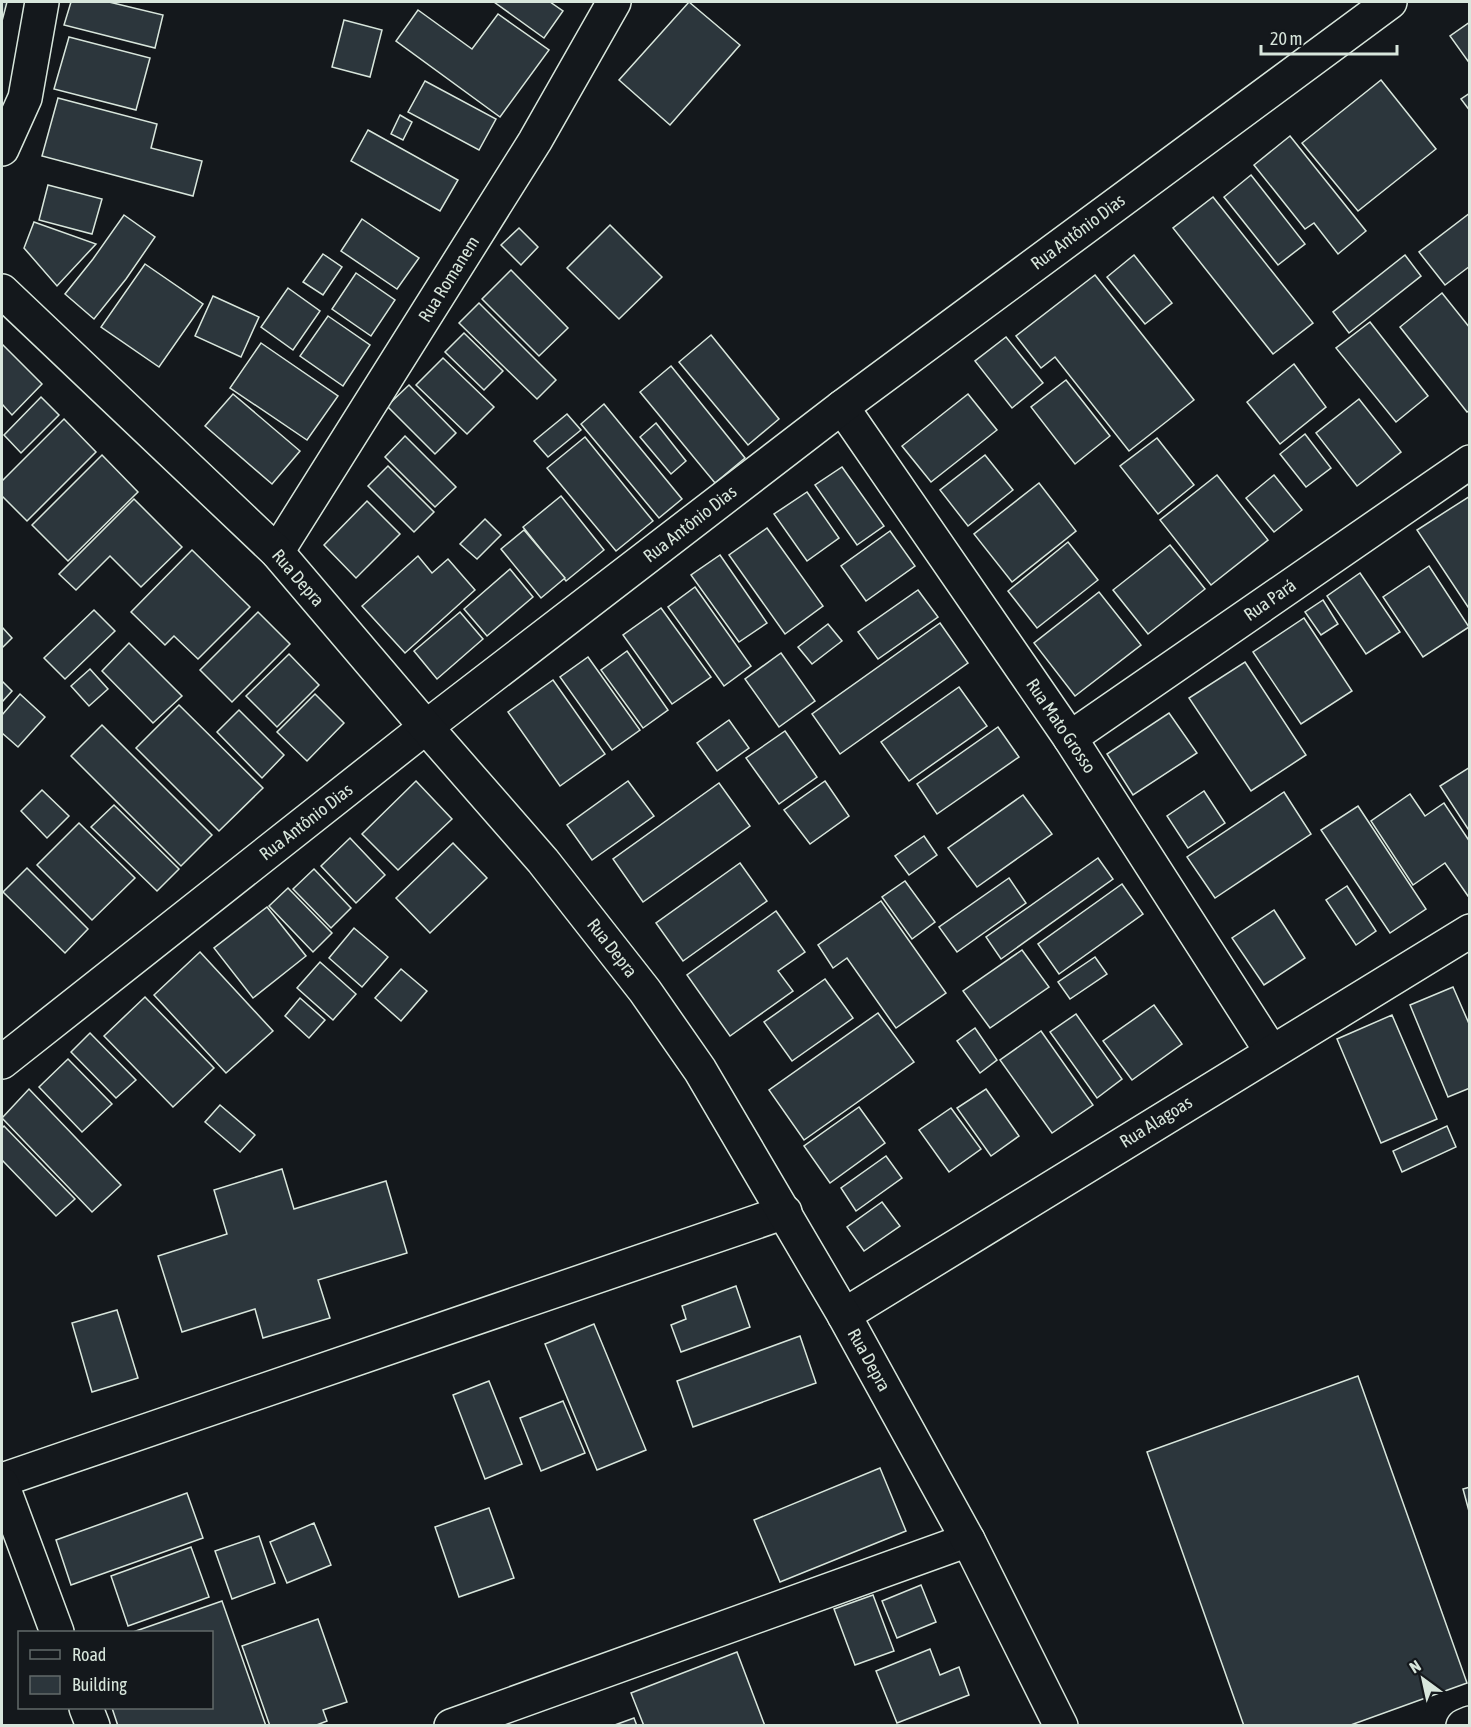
<svg xmlns="http://www.w3.org/2000/svg" width="1471" height="1727" viewBox="0 0 1471 1727" font-family="'Asap Condensed',sans-serif">
<style>
.building{fill:#2c363c;stroke:#d8e6dc;stroke-width:1.5}
.lines{fill:none;stroke-linecap:round;stroke-linejoin:round}
.minor-casing{stroke:#d8e6dc;stroke-width:36}
.tertiary-casing{stroke:#d8e6dc;stroke-width:36}
.minor{stroke:#14181c;stroke-width:33}
.tertiary{stroke:#14181c;stroke-width:33}
.labels{text-anchor:middle;stroke-width:4.5;stroke-linejoin:round;paint-order:stroke}
.street-label{font-size:18px;fill:#d8e6dc;stroke:#14181c}
</style>
<rect width="100%" height="100%" fill="#14181c"/>
<g class="building">
<polygon points="2,2 7,2 2,21"/>
<polygon points="71,2 109,2 163,15 155,48 64,25"/>
<polygon points="494,2 550,2 563,11 544,38"/>
<polygon points="689,2 740,45 670,125 619,80"/>
<polygon points="418,10 472,49 498,14 549,50 500,117 396,41"/>
<polygon points="344,20 382,30 370,77 332,67"/>
<polygon points="1470,22 1470,64 1450,36"/>
<polygon points="69,37 150,58 136,110 54,89"/>
<polygon points="1381,80 1436,149 1358,211 1302,143"/>
<polygon points="425,81 496,119 479,150 408,112"/>
<polygon points="1470,93 1470,111 1461,99"/>
<polygon points="58,98 157,124 151,148 202,161 193,196 42,156"/>
<polygon points="400,115 412,122 403,140 391,134"/>
<polygon points="368,130 458,180 440,211 351,161"/>
<polygon points="1290,136 1366,231 1338,254 1314,223 1305,229 1254,165"/>
<polygon points="1251,175 1305,244 1278,265 1224,197"/>
<polygon points="48,185 102,199 92,234 39,220"/>
<polygon points="1213,197 1313,323 1273,354 1173,228"/>
<polygon points="1470,213 1470,266 1445,285 1419,252"/>
<polygon points="124,215 155,237 126,279 94,319 65,294 93,259"/>
<polygon points="362,219 419,258 397,289 341,251"/>
<polygon points="34,222 96,244 57,286 24,248"/>
<polygon points="610,225 662,277 619,319 567,268"/>
<polygon points="519,228 538,247 521,265 501,245"/>
<polygon points="323,254 342,267 323,295 303,282"/>
<polygon points="1134,255 1172,303 1145,324 1107,277"/>
<polygon points="1405,255 1421,276 1349,333 1333,312"/>
<polygon points="145,264 203,304 159,367 101,327"/>
<polygon points="511,270 568,328 539,356 482,299"/>
<polygon points="356,273 395,300 371,336 332,309"/>
<polygon points="1095,275 1194,400 1129,451 1055,357 1041,368 1016,336"/>
<polygon points="288,288 320,311 293,350 261,327"/>
<polygon points="1442,293 1470,328 1470,410 1467,412 1400,327"/>
<polygon points="213,296 259,317 241,357 195,336"/>
<polygon points="479,303 556,380 537,399 459,323"/>
<polygon points="328,316 370,345 343,386 300,356"/>
<polygon points="1370,322 1428,396 1396,422 1336,348"/>
<polygon points="464,333 503,371 484,390 445,352"/>
<polygon points="711,335 779,419 748,445 679,362"/>
<polygon points="1006,337 1043,383 1012,408 975,361"/>
<polygon points="261,343 338,396 307,440 230,388"/>
<polygon points="2,344 42,384 12,415 2,404"/>
<polygon points="443,358 494,407 467,434 416,385"/>
<polygon points="1294,364 1326,407 1280,444 1247,402"/>
<polygon points="671,366 745,458 715,483 640,392"/>
<polygon points="1066,380 1110,436 1075,464 1031,407"/>
<polygon points="409,385 456,433 435,454 387,406"/>
<polygon points="233,394 300,451 272,484 205,426"/>
<polygon points="968,394 997,430 931,482 902,446"/>
<polygon points="41,397 59,415 21,453 4,435"/>
<polygon points="1359,399 1401,452 1357,486 1316,433"/>
<polygon points="604,404 682,499 659,518 581,424"/>
<polygon points="567,414 581,430 548,457 534,441"/>
<polygon points="64,419 96,452 27,521 2,496 2,481"/>
<polygon points="656,423 686,461 671,474 640,437"/>
<polygon points="1305,434 1331,468 1306,487 1280,454"/>
<polygon points="405,436 456,487 435,507 385,457"/>
<polygon points="585,437 653,521 616,551 547,468"/>
<polygon points="1157,438 1194,485 1158,514 1120,466"/>
<polygon points="102,455 138,492 68,561 32,525"/>
<polygon points="985,455 1013,490 968,526 940,490"/>
<polygon points="388,466 434,512 414,532 368,486"/>
<polygon points="842,467 884,526 857,545 815,485"/>
<polygon points="1217,475 1268,540 1211,585 1160,520"/>
<polygon points="1274,475 1302,510 1274,532 1246,498"/>
<polygon points="1039,483 1076,531 1012,582 974,534"/>
<polygon points="807,492 839,538 807,561 774,514"/>
<polygon points="561,496 604,550 566,581 523,527"/>
<polygon points="1470,496 1470,610 1417,530"/>
<polygon points="134,499 182,547 141,587 110,556 76,590 59,574"/>
<polygon points="367,501 400,534 356,578 324,545"/>
<polygon points="485,519 501,535 477,559 460,544"/>
<polygon points="767,528 823,606 785,634 729,555"/>
<polygon points="524,530 565,578 541,598 501,549"/>
<polygon points="890,531 915,566 866,601 841,566"/>
<polygon points="1068,542 1098,580 1037,628 1008,591"/>
<polygon points="1170,545 1205,589 1148,634 1113,590"/>
<polygon points="192,550 250,607 198,659 174,636 165,645 131,612"/>
<polygon points="720,555 767,623 739,642 691,575"/>
<polygon points="418,556 432,573 448,559 475,590 405,653 362,606"/>
<polygon points="1429,566 1469,627 1423,657 1383,597"/>
<polygon points="510,569 533,597 487,636 464,609"/>
<polygon points="1360,573 1400,632 1366,654 1327,596"/>
<polygon points="695,587 751,666 724,686 668,607"/>
<polygon points="918,590 938,617 878,659 858,632"/>
<polygon points="1099,592 1141,645 1075,696 1034,643"/>
<polygon points="1323,600 1338,624 1321,635 1305,612"/>
<polygon points="661,608 711,677 672,704 623,635"/>
<polygon points="94,610 115,631 65,679 44,658"/>
<polygon points="258,612 290,644 232,702 200,670"/>
<polygon points="460,612 483,639 437,679 414,651"/>
<polygon points="1304,618 1352,691 1301,724 1253,652"/>
<polygon points="940,623 968,663 840,754 812,714"/>
<polygon points="828,624 842,641 812,664 798,647"/>
<polygon points="2,627 12,638 2,648"/>
<polygon points="129,643 182,696 153,723 102,671"/>
<polygon points="627,651 668,710 643,728 601,670"/>
<polygon points="781,653 815,701 779,727 745,679"/>
<polygon points="289,654 319,685 277,727 246,696"/>
<polygon points="588,657 640,730 612,750 560,677"/>
<polygon points="1245,662 1306,755 1251,791 1189,698"/>
<polygon points="90,669 108,689 89,706 71,686"/>
<polygon points="553,680 605,754 560,786 508,712"/>
<polygon points="2,681 12,691 2,702"/>
<polygon points="959,687 987,726 909,781 881,742"/>
<polygon points="20,694 45,717 18,747 2,733 2,715"/>
<polygon points="315,694 344,723 307,761 277,732"/>
<polygon points="179,705 263,788 219,831 136,748"/>
<polygon points="239,710 284,755 262,778 217,732"/>
<polygon points="1169,713 1197,753 1133,795 1107,754"/>
<polygon points="729,720 749,748 717,771 697,743"/>
<polygon points="102,725 212,835 181,866 71,756"/>
<polygon points="998,727 1019,757 937,814 917,784"/>
<polygon points="785,731 817,777 779,804 746,758"/>
<polygon points="1470,767 1470,832 1440,786"/>
<polygon points="416,781 452,819 398,870 362,834"/>
<polygon points="628,781 654,816 592,860 567,825"/>
<polygon points="825,781 849,816 810,844 784,810"/>
<polygon points="719,783 750,826 643,902 613,859"/>
<polygon points="42,790 69,816 47,838 21,811"/>
<polygon points="1204,791 1225,823 1188,848 1167,816"/>
<polygon points="1284,792 1311,834 1215,898 1187,857"/>
<polygon points="1410,794 1425,816 1444,803 1470,842 1470,895 1468,896 1445,863 1413,885 1371,821"/>
<polygon points="1023,795 1052,834 977,887 948,848"/>
<polygon points="114,805 179,869 157,891 91,827"/>
<polygon points="1358,806 1426,909 1390,933 1321,830"/>
<polygon points="79,823 135,878 92,920 37,865"/>
<polygon points="924,836 937,855 909,875 895,856"/>
<polygon points="350,838 385,875 356,903 321,866"/>
<polygon points="453,843 487,878 430,933 396,898"/>
<polygon points="1098,858 1113,879 1001,959 986,937"/>
<polygon points="740,863 767,901 683,961 656,923"/>
<polygon points="27,868 88,929 65,953 3,892"/>
<polygon points="314,869 351,908 331,928 293,889"/>
<polygon points="1009,878 1026,903 957,952 939,927"/>
<polygon points="905,881 935,922 912,939 882,897"/>
<polygon points="1122,884 1143,914 1059,974 1038,944"/>
<polygon points="1347,886 1376,931 1356,945 1326,900"/>
<polygon points="288,888 332,933 313,952 269,906"/>
<polygon points="881,901 946,993 896,1028 847,958 833,968 818,945"/>
<polygon points="267,907 306,956 253,998 214,948"/>
<polygon points="1274,910 1305,958 1264,985 1232,938"/>
<polygon points="776,911 805,952 778,971 793,991 730,1036 687,975"/>
<polygon points="354,928 388,957 362,987 329,958"/>
<polygon points="1022,950 1049,987 990,1028 963,991"/>
<polygon points="200,952 273,1031 226,1073 154,995"/>
<polygon points="1095,957 1107,974 1070,999 1058,982"/>
<polygon points="320,962 356,994 333,1020 297,988"/>
<polygon points="401,969 427,991 401,1021 375,998"/>
<polygon points="825,979 853,1018 792,1061 764,1022"/>
<polygon points="1453,987 1470,1026 1470,1088 1448,1097 1410,1005"/>
<polygon points="145,997 214,1068 173,1107 104,1036"/>
<polygon points="300,998 325,1020 309,1038 285,1016"/>
<polygon points="1154,1005 1182,1044 1132,1080 1103,1041"/>
<polygon points="878,1013 914,1062 804,1140 769,1090"/>
<polygon points="1076,1014 1122,1079 1097,1098 1050,1032"/>
<polygon points="1392,1015 1437,1119 1381,1143 1337,1039"/>
<polygon points="975,1028 997,1060 980,1073 957,1041"/>
<polygon points="1041,1031 1093,1105 1052,1133 1000,1060"/>
<polygon points="90,1033 136,1080 116,1098 71,1052"/>
<polygon points="68,1059 112,1104 82,1132 39,1087"/>
<polygon points="29,1089 121,1185 92,1212 2,1118"/>
<polygon points="986,1089 1019,1136 991,1156 957,1108"/>
<polygon points="220,1105 255,1135 240,1152 205,1122"/>
<polygon points="859,1107 885,1143 830,1183 804,1146"/>
<polygon points="951,1108 981,1149 949,1172 919,1130"/>
<polygon points="4,1126 75,1199 56,1216 2,1160 2,1128"/>
<polygon points="1447,1126 1456,1147 1402,1172 1393,1151"/>
<polygon points="886,1156 902,1178 856,1211 841,1188"/>
<polygon points="282,1169 294,1209 386,1181 407,1253 318,1280 330,1318 263,1338 255,1309 182,1332 158,1256 227,1234 214,1190"/>
<polygon points="882,1202 900,1226 864,1251 847,1227"/>
<polygon points="736,1286 750,1327 681,1352 671,1325 686,1319 682,1306"/>
<polygon points="117,1310 138,1378 92,1392 72,1323"/>
<polygon points="594,1324 646,1450 597,1470 545,1344"/>
<polygon points="800,1336 816,1383 693,1427 677,1381"/>
<polygon points="1358,1376 1467,1683 1348,1726 1244,1726 1147,1452"/>
<polygon points="489,1381 522,1464 485,1479 453,1395"/>
<polygon points="563,1401 585,1453 541,1471 520,1418"/>
<polygon points="880,1468 906,1531 780,1582 754,1520"/>
<polygon points="1470,1487 1470,1515 1463,1489"/>
<polygon points="187,1493 203,1538 71,1585 56,1540"/>
<polygon points="489,1508 514,1578 459,1597 435,1527"/>
<polygon points="314,1523 331,1565 287,1583 270,1542"/>
<polygon points="259,1536 275,1583 232,1599 215,1551"/>
<polygon points="191,1547 209,1597 128,1626 111,1576"/>
<polygon points="921,1585 936,1622 897,1638 882,1601"/>
<polygon points="873,1595 894,1651 855,1665 834,1609"/>
<polygon points="222,1601 266,1726 118,1726 112,1708 212,1708 212,1632 133,1632"/>
<polygon points="318,1619 347,1702 323,1710 327,1721 314,1726 270,1726 242,1646"/>
<polygon points="930,1649 940,1675 959,1667 969,1695 897,1723 876,1671"/>
<polygon points="737,1652 765,1726 644,1726 631,1693"/>
<polygon points="634,1718 637,1726 612,1726"/>
</g>
<g class="lines">
<g class="minor-casing">
<g id="minor">
<polyline points="842,407 1070,738 1271,1051"/>
<polyline points="277,552 535,141 614,2"/>
<polyline points="1070,738 1470,462"/>
<polyline points="2,1062 426,727 842,407 1390,2"/>
<polyline points="844,1315 1470,931"/>
<polyline points="2,1480 785,1212"/>
<polyline points="2,1484 57,1632"/>
<polyline points="86,1708 93,1726"/>
<polyline points="451,1726 968,1540"/>
<polyline points="1463,1726 1470,1723"/>
</g>
</g>
<g class="tertiary-casing">
<g id="tertiary">
<polyline points="2,149 25,98 42,2"/>
<polyline points="2,291 277,552 426,727 543,861 645,991 700,1070 844,1315 968,1540 1061,1726"/>
</g>
</g>
<use href="#minor" class="minor"/>
<use href="#tertiary" class="tertiary"/>
</g>
<g class="labels">
<g class="street-label">
<text transform="translate(1078 232) rotate(-37)" y="6">Rua Antônio Dias</text>
<text transform="translate(449 279) rotate(-58)" y="6">Rua Romanem</text>
<text transform="translate(690 524) rotate(-38)" y="6">Rua Antônio Dias</text>
<text transform="translate(298 578) rotate(49)" y="6">Rua Depra</text>
<text transform="translate(1270 600) rotate(-35)" y="6">Rua Pará</text>
<text transform="translate(1061 726) rotate(56)" y="6">Rua Mato Grosso</text>
<text transform="translate(306 822) rotate(-38)" y="6">Rua Antônio Dias</text>
<text transform="translate(612 948) rotate(52)" y="6">Rua Depra</text>
<text transform="translate(1156 1122) rotate(-32)" y="6">Rua Alagoas</text>
<text transform="translate(869 1360) rotate(61)" y="6">Rua Depra</text>
</g>
</g>
<rect width="1471" height="1727" fill="none" stroke="#d8e6dc" stroke-width="6"/>
<rect x="18" y="1631" width="195" height="78" fill="#14181c" stroke="#626a69" stroke-width="1.5"/>
<rect x="30" y="1650" width="30" height="9" fill="#14181c" stroke="#626a69" stroke-width="1.5"/>
<text x="72" y="1661" font-size="18" fill="#d8e6dc">Road</text>
<rect x="30" y="1676" width="30" height="18" fill="#2c363c" stroke="#626a69" stroke-width="1.5"/>
<text x="72" y="1691" font-size="18" fill="#d8e6dc">Building</text>
<g transform="translate(1423 1679) rotate(327)" stroke="#14181c" stroke-width="4.5" paint-order="stroke">
<path d="M0-4.5L10 22L0 15L-10 22Z" fill="#d8e6dc"/>
<text y="-9" font-size="16" font-weight="bold" text-anchor="middle" fill="#d8e6dc">N</text>
</g>
<path d="M1261 45v9h136v-9" fill="none" stroke="#d8e6dc" stroke-width="3"/>
<text x="1270" y="45" font-size="18" fill="#d8e6dc" stroke="#14181c" stroke-width="4.5" paint-order="stroke">20 m</text>
</svg>
